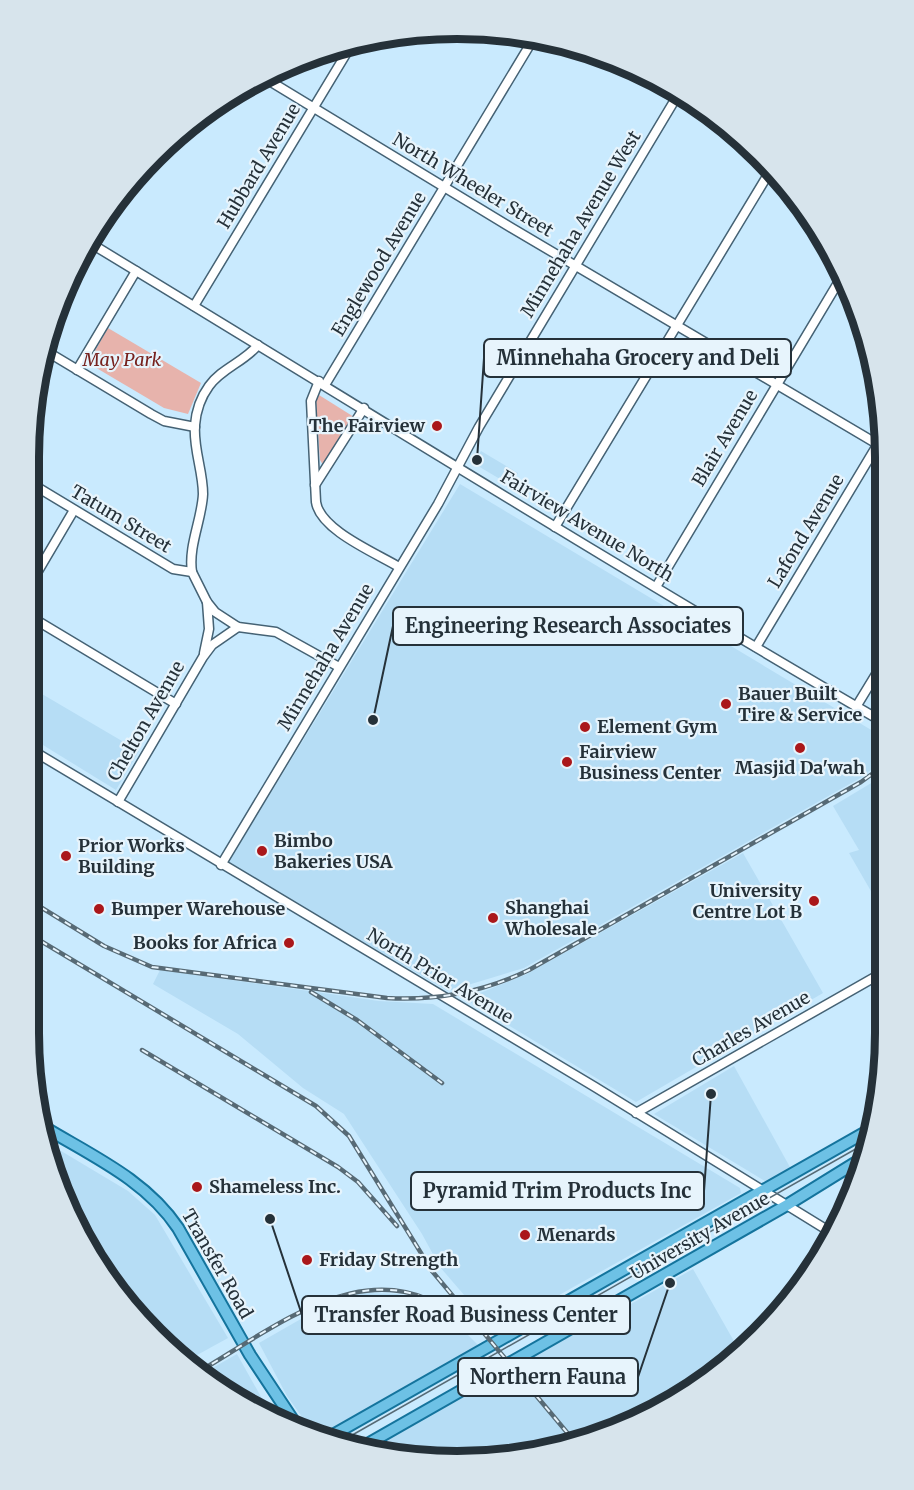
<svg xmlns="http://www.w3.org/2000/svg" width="914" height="1490" viewBox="0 0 914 1490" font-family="Merriweather,serif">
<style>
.built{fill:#b6ddf5}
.green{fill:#e7b3ac}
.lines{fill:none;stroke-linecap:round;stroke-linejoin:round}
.minor-casing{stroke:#456274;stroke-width:11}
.major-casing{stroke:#14749d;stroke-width:14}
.minor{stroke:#fff;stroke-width:8}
.major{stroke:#6dc1e5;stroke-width:10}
.tram{stroke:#576a75;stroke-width:1.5}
.rail-casing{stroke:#576a75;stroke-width:4.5}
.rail{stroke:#e7f4fc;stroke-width:2;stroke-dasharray:7;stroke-linecap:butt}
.poi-dot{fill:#aa171a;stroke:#e7f4fc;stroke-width:2}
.labels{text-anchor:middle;stroke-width:4.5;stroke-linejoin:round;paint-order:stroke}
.street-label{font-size:18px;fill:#253139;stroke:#e7f4fc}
.park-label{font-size:18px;font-style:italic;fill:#77211d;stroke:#e7f4fc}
.poi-label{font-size:18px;font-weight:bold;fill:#253139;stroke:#e7f4fc;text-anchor:start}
.rim{fill:none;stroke:#253139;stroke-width:8}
.leader{fill:none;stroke:#253139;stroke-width:2}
.callout-dot{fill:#253139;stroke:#e7f4fc;stroke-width:2}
.callout{fill:#e7f4fc;stroke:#253139;stroke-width:2}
.callout-label{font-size:20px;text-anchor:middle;font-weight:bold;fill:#253139}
</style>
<rect width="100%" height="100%" fill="#c9eafe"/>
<g class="built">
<polygon points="481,451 518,473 510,485 473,463"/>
<polygon points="460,484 883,737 883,760 862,777 524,968 448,991 228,863"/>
<polygon points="30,687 139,751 116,790 30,737"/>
<polygon points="883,776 883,912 849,853 859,850 833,806"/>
<polygon points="743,853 823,993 636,1102 465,999 525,975"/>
<polygon points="160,970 379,1001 433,1004 740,1188 741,1193 495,1331 440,1267 422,1234 344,1114 303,1088 238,1034 153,984"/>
<polygon points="734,1066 791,1169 768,1183 654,1114"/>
<polygon points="46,1142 128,1191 155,1215 228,1338 188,1360 117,1294 51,1170"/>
<polygon points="693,1269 735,1343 764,1327 718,1373 594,1439 457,1461 371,1447 501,1375 505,1379 523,1370 517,1363 599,1322"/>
<polygon points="362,1293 397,1294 420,1301 452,1319 478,1345 324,1435 318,1435 310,1428 287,1396 259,1343 327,1304"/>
<polygon points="237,1354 265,1404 274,1417 219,1389 202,1374"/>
</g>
<g class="green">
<polygon points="108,328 201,383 188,414 164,408 88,363"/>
<polygon points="319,395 354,417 323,465 320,460 316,401"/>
</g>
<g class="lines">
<g class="minor-casing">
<g id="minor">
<polyline points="263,77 510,227 884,448"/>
<path d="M90,243C354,403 616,567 883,722"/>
<polyline points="194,306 352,44"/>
<polyline points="46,351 151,414 164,421 195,427"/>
<polyline points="77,370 136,271"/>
<path d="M319,381L311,401L316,502C320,530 376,553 399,567"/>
<polyline points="325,385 534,38"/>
<polyline points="32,484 173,569 192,572 207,602 215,612 238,627 276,632 339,667"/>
<polyline points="315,485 364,408"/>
<polyline points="555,527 772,168"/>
<path d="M192,572C188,546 202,519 203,494C203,471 193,448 195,425C196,412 201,397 209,386C222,368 244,362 258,345"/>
<polyline points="31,583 74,510"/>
<polyline points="656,587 842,276"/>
<polyline points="31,617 176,704"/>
<polyline points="756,647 885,432"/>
<polyline points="204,653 209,629 207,602"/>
<polyline points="856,707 884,661"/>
<polyline points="30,749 595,1087 832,1233"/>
<polyline points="118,802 203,657 212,645 238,627"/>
<polyline points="221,865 438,504 479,427 679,93"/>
<polyline points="636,1113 882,973"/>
</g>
</g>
<g class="major-casing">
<g id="major">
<path d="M44,1127C92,1156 146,1180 178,1228L250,1355L299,1429"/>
<polyline points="324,1440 871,1129"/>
<polyline points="364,1446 787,1205 863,1158"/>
</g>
</g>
<use href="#minor" class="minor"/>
<use href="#major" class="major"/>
<polyline class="tram" points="340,1442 868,1142"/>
<g class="rail-casing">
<g id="rail">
<path d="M29,900L104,946L152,967L387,998C438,1001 483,992 529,970L861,782L883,766"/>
<polyline points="29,934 316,1106 349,1136 432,1271 575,1442"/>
<polyline points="311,992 357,1020 442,1083"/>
<polyline points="142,1050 338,1167 358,1182 397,1226"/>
<path d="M200,1371C285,1321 381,1241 471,1329"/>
</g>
</g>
<use href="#rail" class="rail"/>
</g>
<g class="poi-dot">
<circle cx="437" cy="426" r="6"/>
<circle cx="726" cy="704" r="6"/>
<circle cx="585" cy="727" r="6"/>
<circle cx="800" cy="748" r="6"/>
<circle cx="567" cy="762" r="6"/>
<circle cx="262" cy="851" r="6"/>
<circle cx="66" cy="856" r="6"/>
<circle cx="814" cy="901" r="6"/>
<circle cx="99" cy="909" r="6"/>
<circle cx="493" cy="918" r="6"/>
<circle cx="289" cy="943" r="6"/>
<circle cx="197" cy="1187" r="6"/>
<circle cx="525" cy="1235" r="6"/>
<circle cx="307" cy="1260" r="6"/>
</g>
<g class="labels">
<g class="street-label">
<text transform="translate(259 166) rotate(-59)" y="6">Hubbard Avenue</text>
<text transform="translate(473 185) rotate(31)" y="6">North Wheeler Street</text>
<text transform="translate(581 224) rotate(-59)" y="6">Minnehaha Avenue West</text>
<text transform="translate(379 264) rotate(-59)" y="6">Englewood Avenue</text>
<text transform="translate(725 438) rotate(-59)" y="6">Blair Avenue</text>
<text transform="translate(121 519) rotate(31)" y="6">Tatum Street</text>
<text transform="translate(587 526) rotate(31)" y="6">Fairview Avenue North</text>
<text transform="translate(806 531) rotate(-59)" y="6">Lafond Avenue</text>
<text transform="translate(326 657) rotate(-59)" y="6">Minnehaha Avenue</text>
<text transform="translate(146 721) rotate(-60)" y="6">Chelton Avenue</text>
<text transform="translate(440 976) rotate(31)" y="6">North Prior Avenue</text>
<text transform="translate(751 1029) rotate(-30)" y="6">Charles Avenue</text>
<text transform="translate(700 1236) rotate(-30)" y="6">University Avenue</text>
<text transform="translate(217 1264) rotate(60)" y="6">Transfer Road</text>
</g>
<g class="park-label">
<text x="122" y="366">May Park</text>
</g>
<g class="poi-label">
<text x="425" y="432" text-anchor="end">The Fairview</text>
<text x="738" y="700">Bauer Built<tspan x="738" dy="21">Tire &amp; Service</tspan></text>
<text x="597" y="733">Element Gym</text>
<text x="579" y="758">Fairview<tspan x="579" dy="21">Business Center</tspan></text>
<text x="800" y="774" text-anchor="middle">Masjid Da'wah</text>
<text x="274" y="847">Bimbo<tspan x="274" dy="21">Bakeries USA</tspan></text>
<text x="78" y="852">Prior Works<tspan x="78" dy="21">Building</tspan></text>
<text x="802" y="897" text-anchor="end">University<tspan x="802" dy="21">Centre Lot B</tspan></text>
<text x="505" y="914">Shanghai<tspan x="505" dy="21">Wholesale</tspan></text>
<text x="111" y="915">Bumper Warehouse</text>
<text x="277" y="949" text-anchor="end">Books for Africa</text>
<text x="209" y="1193">Shameless Inc.</text>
<text x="537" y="1241">Menards</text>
<text x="319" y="1266">Friday Strength</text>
</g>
</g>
<path d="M0 0H914V1490H0ZM457 39H457A418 418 0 0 1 875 457V1033A418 418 0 0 1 457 1451H457A418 418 0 0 1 39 1033V457A418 418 0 0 1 457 39Z" fill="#d7e4ec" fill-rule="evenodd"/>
<path class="rim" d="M457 39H457A418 418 0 0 1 875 457V1033A418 418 0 0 1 457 1451H457A418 418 0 0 1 39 1033V457A418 418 0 0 1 457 39Z"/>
<path class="leader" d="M477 460L484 358M373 720L393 626M711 1094L704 1191M270 1219L302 1315M670 1283L638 1377"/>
<g class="callout-dot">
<circle cx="477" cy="460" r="6"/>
<circle cx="373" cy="720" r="6"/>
<circle cx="711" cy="1094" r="6"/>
<circle cx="270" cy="1219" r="6"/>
<circle cx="670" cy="1283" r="6"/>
</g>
<g class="callout">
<rect x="484" y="339" width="307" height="38" rx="6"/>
<rect x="393" y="607" width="350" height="38" rx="6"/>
<rect x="411" y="1172" width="293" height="38" rx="6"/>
<rect x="302" y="1296" width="328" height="38" rx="6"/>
<rect x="458" y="1358" width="180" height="38" rx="6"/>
</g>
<g class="callout-label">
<text x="638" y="365">Minnehaha Grocery and Deli</text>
<text x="568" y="633">Engineering Research Associates</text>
<text x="557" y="1198">Pyramid Trim Products Inc</text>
<text x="466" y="1322">Transfer Road Business Center</text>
<text x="548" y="1384">Northern Fauna</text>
</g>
</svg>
